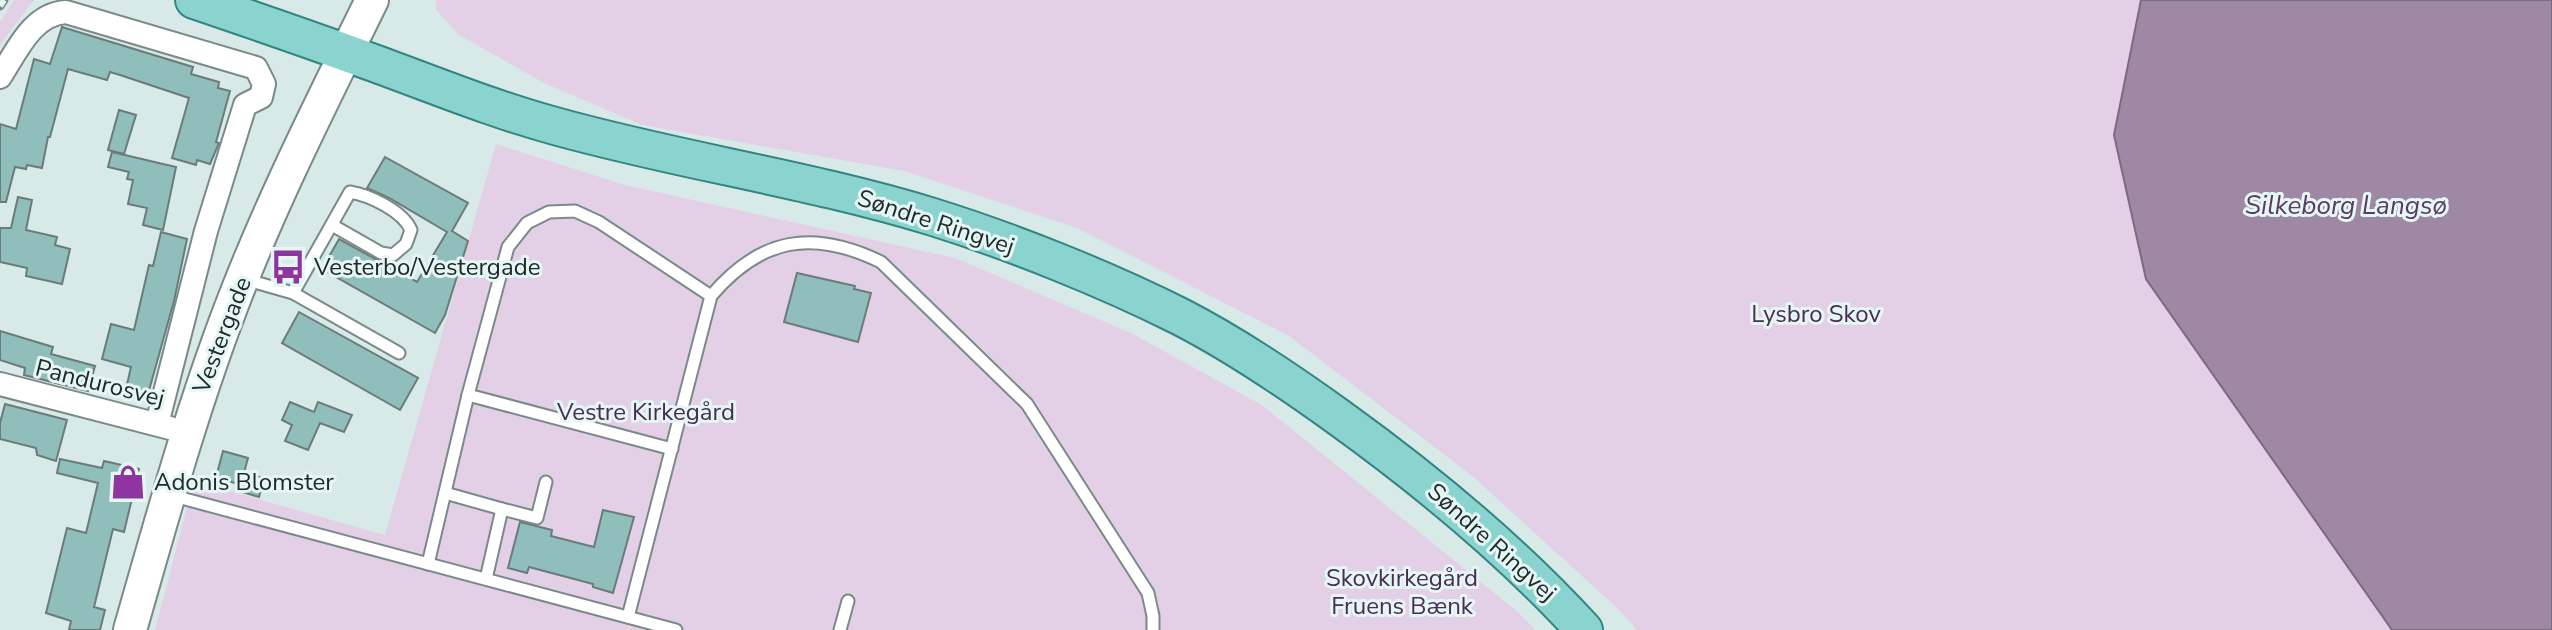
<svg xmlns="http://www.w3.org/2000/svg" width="2552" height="630" viewBox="0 0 2552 630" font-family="'Nunito Sans',sans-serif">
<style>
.green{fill:#e3d0e7}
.water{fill:#9f88a4;stroke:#7a6c7f;stroke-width:2}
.building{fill:#90beba;stroke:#6b7b7a;stroke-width:2}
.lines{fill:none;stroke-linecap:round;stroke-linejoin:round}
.lane-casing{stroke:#798a88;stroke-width:15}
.street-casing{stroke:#798a88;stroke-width:26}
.secondary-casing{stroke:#798a88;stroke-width:36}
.primary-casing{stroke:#348480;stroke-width:40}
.lane{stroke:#fff;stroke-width:11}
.street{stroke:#fff;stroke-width:22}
.secondary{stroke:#fff;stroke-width:32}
.primary{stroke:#8bd3cf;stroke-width:36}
.rail-casing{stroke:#7a8785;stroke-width:9}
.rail{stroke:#e4f7f5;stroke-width:6;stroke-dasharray:18;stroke-linecap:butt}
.labels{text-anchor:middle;stroke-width:6;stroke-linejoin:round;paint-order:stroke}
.street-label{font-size:24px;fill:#222a29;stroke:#e4f7f5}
.poi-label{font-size:24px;fill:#222a29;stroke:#e4f7f5;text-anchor:start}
.park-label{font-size:24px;fill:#4c2b53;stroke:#e4f7f5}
.water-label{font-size:26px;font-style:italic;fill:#5c3a63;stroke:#e4f7f5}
</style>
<rect width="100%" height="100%" fill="#d7eae8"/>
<g class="green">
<polygon points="14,0 34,0 0,45 0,22"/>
<polygon points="436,0 2141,0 2114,135 2146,279 2392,630 1637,630 1617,608 1471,475 1289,336 1077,228 904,171 642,125 544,83 459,35 436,10"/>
<polygon points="496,144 625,185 955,258 1131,333 1262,405 1518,612 1535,630 155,630 194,481 385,535"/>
</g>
<polygon class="water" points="2141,0 2552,0 2552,630 2392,630 2146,279 2114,135"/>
<g class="building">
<polygon points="62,27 193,67 191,74 219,82 218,88 230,91 216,142 219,143 210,164 197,160 196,165 172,158 189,98 120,75 110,72 107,80 68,69 50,137 48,137 42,168 27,165 26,169 15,167 6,202 0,202 0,124 16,129 34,59 50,64"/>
<polygon points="119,110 136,115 124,154 108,150"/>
<polygon points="112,152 176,167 163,230 143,225 147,208 128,204 133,180 127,179 129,172 108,167"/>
<polygon points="385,157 468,203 452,231 468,241 445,315 435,333 322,269 339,239 417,282 447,232 389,198 367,188"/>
<polygon points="18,197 32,200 26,230 57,237 55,245 70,249 62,284 26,276 27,268 0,262 0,228 11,228"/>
<polygon points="161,232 187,239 174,301 148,394 126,389 131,367 102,359 111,324 134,330 149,265 153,266"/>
<polygon points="797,273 855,286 854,289 871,293 858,342 784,322"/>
<polygon points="299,312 418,378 400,410 282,343"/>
<polygon points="0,331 53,347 51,354 95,366 88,391 24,375 25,368 0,360"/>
<polygon points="290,402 314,412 318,402 352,415 344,432 320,423 308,450 285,441 292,425 282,420"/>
<polygon points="5,404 67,420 56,461 37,455 36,448 0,439 0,423"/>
<polygon points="223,451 248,458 244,473 264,478 259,497 236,490 238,484 216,477"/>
<polygon points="60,459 102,468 104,461 139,469 124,532 113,529 94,607 105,610 100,630 69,630 71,621 46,613 67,528 86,533 98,483 57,473"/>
<polygon points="603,510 634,517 613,593 593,587 593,584 529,567 527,573 508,568 520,522 552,530 551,536 594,547"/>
</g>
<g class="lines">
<g class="lane-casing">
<g id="lane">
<path d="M332,225L381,253L393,255L406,244L411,230C403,211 369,195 350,192L293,293L399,353"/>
<polyline points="244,279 293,293"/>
<polyline points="468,395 672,449"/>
<polyline points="445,493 502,509"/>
<polyline points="170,495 676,630"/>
<polyline points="428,564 468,395 508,247 527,223 549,212 575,211 599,222 711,296"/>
<polyline points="486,579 502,509 537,518 546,482"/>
<path d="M628,617L711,296C761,237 813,229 881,262L1027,404L1148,593L1153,616V630"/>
<polyline points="840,630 848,601"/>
</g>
</g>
<g class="street-casing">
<g id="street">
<path d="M0,77C17,51 32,14 66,12L256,68L264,84L261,97L245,105L206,231L157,424"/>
<polyline points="0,384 170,428"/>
</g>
</g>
<g class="secondary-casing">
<path id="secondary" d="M130,630C161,522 190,415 230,310C270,204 322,102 372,0"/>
</g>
<g class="primary-casing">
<path id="primary" d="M194,0C253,20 312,40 371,62C432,84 492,109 555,126C680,161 809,179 933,217C1013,242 1105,279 1179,316C1234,344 1287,380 1337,416C1426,480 1510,549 1584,630"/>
</g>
<use href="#lane" class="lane"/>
<use href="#street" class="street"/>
<use href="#secondary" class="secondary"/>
<use href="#primary" class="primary"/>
<g class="rail-casing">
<polyline id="rail" points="0,6 4,0"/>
</g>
<use href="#rail" class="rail"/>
</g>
<defs>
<g id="bus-bare" transform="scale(2.76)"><path d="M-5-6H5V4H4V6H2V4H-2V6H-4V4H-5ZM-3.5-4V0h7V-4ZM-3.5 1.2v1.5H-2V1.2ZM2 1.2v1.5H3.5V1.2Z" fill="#8f35a1" stroke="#e4f7f5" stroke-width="2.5" paint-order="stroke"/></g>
<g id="shop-bare" transform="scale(2.76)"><path d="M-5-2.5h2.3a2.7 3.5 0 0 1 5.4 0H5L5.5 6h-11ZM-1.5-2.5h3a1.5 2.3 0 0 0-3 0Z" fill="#8f35a1" stroke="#e4f7f5" stroke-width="2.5" paint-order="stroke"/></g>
</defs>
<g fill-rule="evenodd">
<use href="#bus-bare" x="288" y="267"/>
<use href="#shop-bare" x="128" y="482"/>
</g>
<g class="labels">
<g class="street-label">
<text transform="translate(936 222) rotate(18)" y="8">Søndre Ringvej</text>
<text transform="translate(222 335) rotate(-69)" y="8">Vestergade</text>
<text transform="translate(100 383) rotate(14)" y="8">Pandurosvej</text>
<text transform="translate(1492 542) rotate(42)" y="8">Søndre Ringvej</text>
</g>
<g class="poi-label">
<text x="314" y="275">Vesterbo/Vestergade</text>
<text x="154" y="490">Adonis Blomster</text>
</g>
<g class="park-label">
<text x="1816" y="322">Lysbro Skov</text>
<text x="646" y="420">Vestre Kirkegård</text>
<text x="1402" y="586">Skovkirkegård<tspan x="1402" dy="28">Fruens Bænk</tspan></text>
</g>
<g class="water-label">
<text x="2346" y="214">Silkeborg Langsø</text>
</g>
</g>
</svg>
